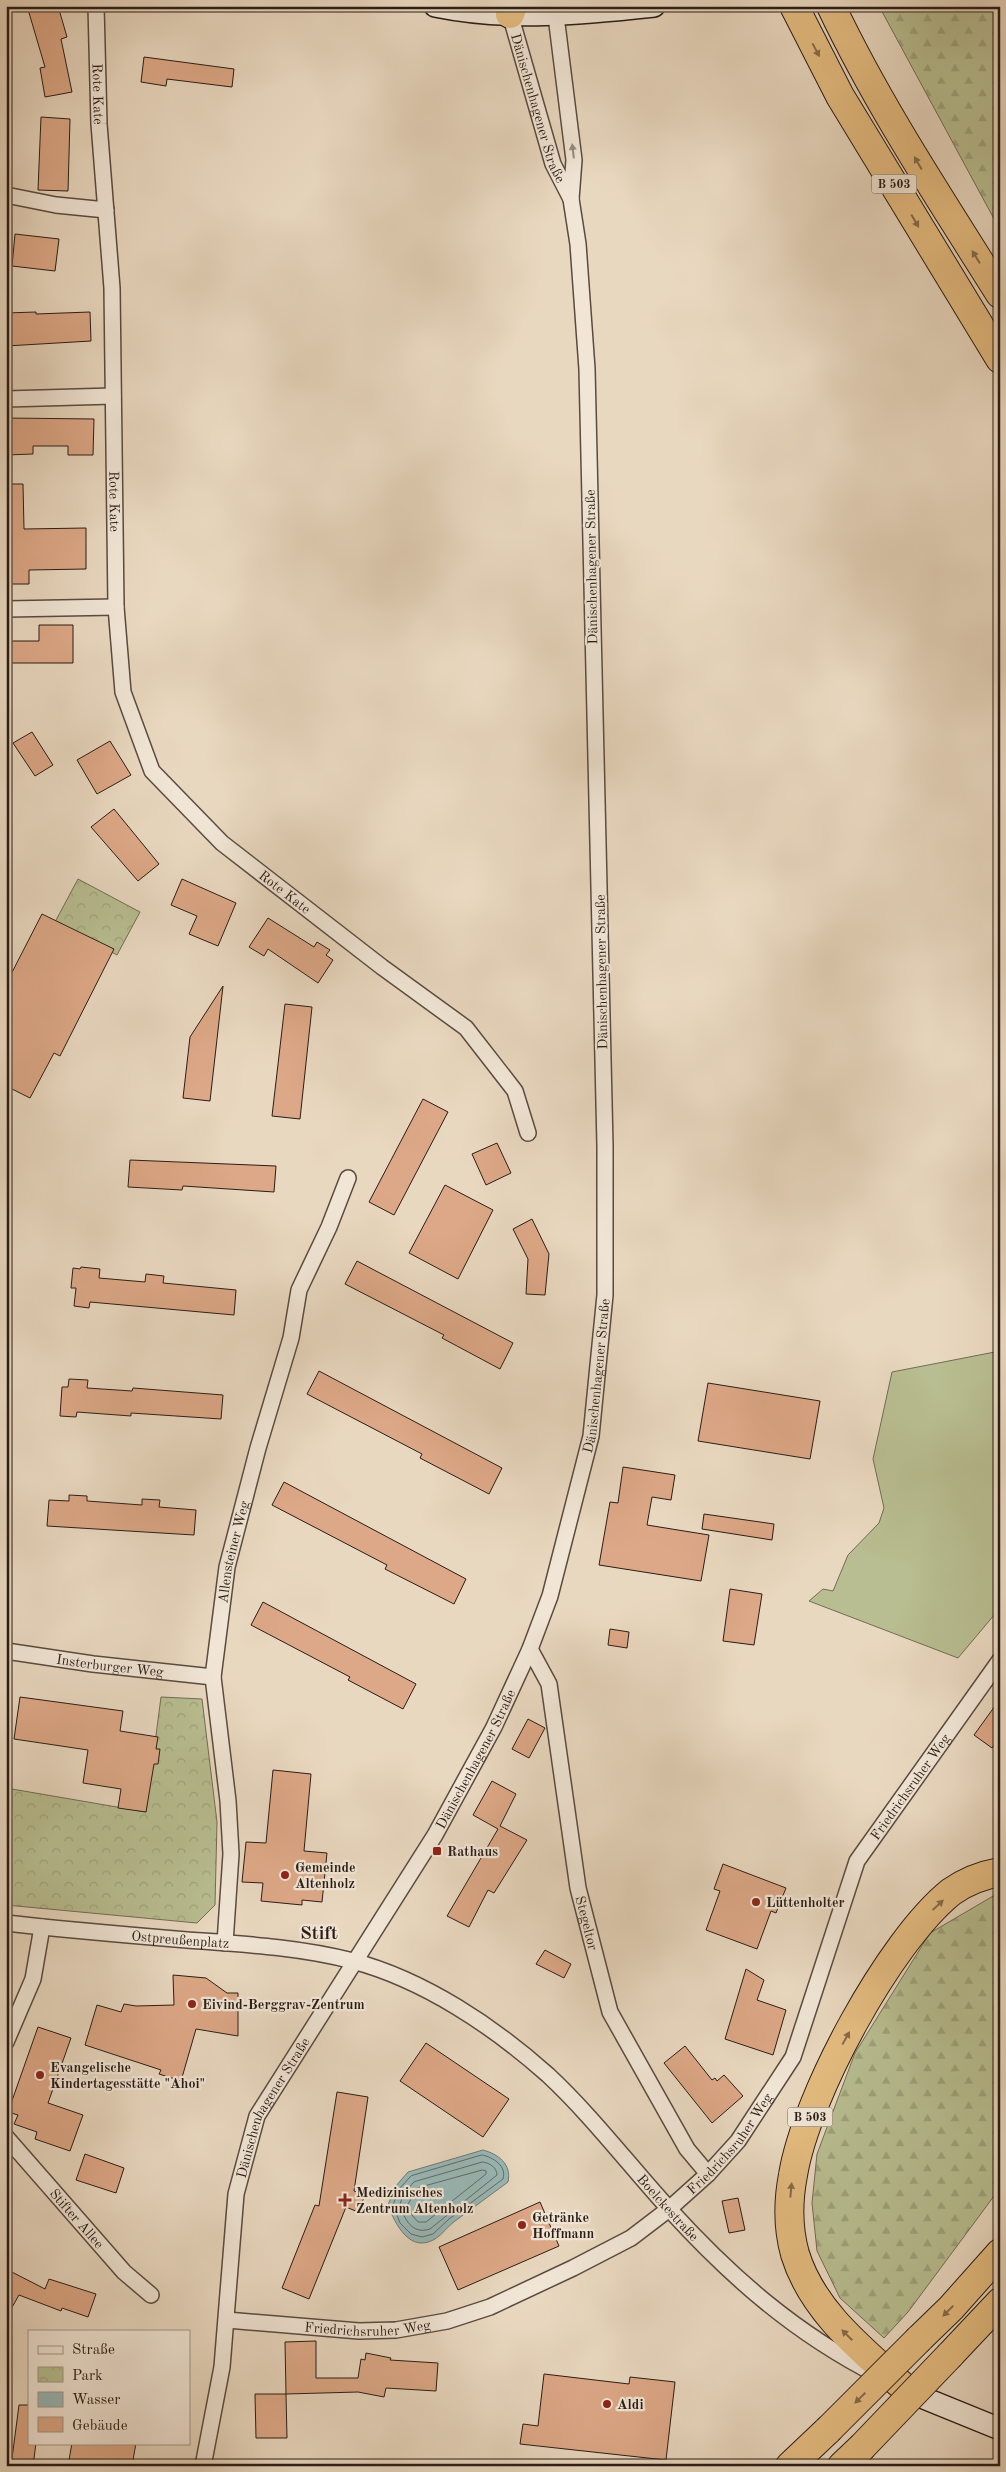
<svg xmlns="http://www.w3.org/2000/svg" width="1006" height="2472" viewBox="0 0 1006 2472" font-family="'Old Standard TT',serif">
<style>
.green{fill:#b8be91;stroke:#716d54}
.forest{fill:url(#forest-firs);stroke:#716d54}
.park{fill:url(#park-crowns);stroke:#716d54}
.water{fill:#99b9b8;stroke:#6d7a77}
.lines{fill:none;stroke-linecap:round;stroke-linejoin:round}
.shore{stroke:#626a67;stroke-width:1}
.building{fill:#dda887;stroke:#2a1c16}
.street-casing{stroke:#5a4b40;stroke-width:18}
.secondary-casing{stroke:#2a1c16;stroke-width:24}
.highway-casing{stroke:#2a1c16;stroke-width:30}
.street{stroke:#f1e6d6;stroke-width:15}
.secondary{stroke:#f1e6d6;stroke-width:21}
.highway{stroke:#e4bc80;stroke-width:28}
.highway-bridge-casing{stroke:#2a1c16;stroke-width:30;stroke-linecap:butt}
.highway-bridge{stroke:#e4bc80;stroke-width:28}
.oneway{fill:#876c4b}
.oneway2{fill:#978b80}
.poi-dot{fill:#8f2418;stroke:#f1e6d6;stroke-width:2}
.labels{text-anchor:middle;stroke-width:4.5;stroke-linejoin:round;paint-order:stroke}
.shield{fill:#f1e6d6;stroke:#665950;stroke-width:1}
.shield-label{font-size:12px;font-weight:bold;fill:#2a1c16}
.street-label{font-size:14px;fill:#2a1c16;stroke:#f1e6d6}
.poi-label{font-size:14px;font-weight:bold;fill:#2a1c16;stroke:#f1e6d6;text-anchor:start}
.district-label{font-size:19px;font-weight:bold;fill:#2a1c16;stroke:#f1e6d6}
</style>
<defs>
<pattern id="forest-firs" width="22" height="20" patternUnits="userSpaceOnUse" patternTransform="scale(1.25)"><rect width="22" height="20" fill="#b8be91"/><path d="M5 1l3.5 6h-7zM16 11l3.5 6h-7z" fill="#9ea37c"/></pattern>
<pattern id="park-crowns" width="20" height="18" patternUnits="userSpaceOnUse" patternTransform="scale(1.25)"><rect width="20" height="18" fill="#b8be91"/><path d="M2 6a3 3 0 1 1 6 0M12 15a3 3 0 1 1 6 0" fill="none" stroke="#9ea37c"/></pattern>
</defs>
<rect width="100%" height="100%" fill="#e9d8c0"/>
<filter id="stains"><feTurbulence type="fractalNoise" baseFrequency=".004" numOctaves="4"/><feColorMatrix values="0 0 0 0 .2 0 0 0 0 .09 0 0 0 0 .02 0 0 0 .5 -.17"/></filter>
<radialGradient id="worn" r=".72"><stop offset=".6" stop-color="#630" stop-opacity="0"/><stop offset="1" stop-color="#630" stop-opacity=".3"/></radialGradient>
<polygon class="green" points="1000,1351 1000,1608 958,1658 809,1601 823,1589 833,1591 848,1555 879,1523 884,1508 873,1459 892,1372"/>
<g class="forest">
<polygon points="879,6 1000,6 1000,230"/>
<polygon points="1000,1892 1000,2188 908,2312 884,2338 840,2298 817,2251 812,2203 817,2154 855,2053 930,1933"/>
</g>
<g class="park">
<polygon points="78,879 140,912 117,955 55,922"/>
<polygon points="161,1697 202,1699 217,1822 215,1905 197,1923 6,1905 6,1788 146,1812"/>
</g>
<path class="water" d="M483,2150C498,2154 512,2164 508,2182C490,2195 473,2208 455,2221C448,2226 443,2234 435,2239C410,2254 395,2224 388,2205L395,2187L408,2172Z"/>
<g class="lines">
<g class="shore">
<path d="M482,2155C493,2157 507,2166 503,2179L449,2219L433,2234L422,2237L411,2234L400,2223L393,2205L399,2189L411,2176Z"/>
<path d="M483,2162C490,2163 497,2168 497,2175L430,2229C412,2235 404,2219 400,2204L404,2193L414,2182Z"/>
<polygon points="483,2170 486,2171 486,2174 426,2222 418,2222 412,2215 408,2204 418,2188"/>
</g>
</g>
<g class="building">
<polygon points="27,6 58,6 67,37 61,39 72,92 45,97 40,68 45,67"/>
<polygon points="144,57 234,69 232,87 167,79 166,86 141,82"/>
<polygon points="41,117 70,119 68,191 38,190"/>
<polygon points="15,234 59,239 55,271 12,266"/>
<polygon points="36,312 36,314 90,312 91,341 6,346 6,313"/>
<polygon points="6,418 94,419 93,455 68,455 68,446 33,446 33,454 6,455"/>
<polygon points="6,484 23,484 24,529 86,528 86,569 29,570 29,584 6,584"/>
<polygon points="39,625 73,625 73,663 6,663 6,641 39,641"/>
<polygon points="32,732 53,765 35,776 13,743"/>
<polygon points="110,741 131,775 97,794 77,760"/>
<polygon points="114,809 159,864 138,881 91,827"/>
<polygon points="182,879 236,903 218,946 189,934 197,916 171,905"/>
<polygon points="42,914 114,949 60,1056 54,1053 30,1098 6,1086 6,984"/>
<polygon points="268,918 314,947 317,942 330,950 326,955 333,960 318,983 268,949 264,956 249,947"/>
<polygon points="223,986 210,1101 183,1098 190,1037"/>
<polygon points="285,1004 312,1007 300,1119 272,1116"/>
<polygon points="423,1099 448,1112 394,1215 369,1202"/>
<polygon points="497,1143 511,1173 486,1185 472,1154"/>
<polygon points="130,1160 276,1166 274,1192 183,1186 182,1190 128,1187"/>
<polygon points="445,1185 493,1210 458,1279 409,1253"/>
<polygon points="532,1219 549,1254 545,1295 526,1294 528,1259 513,1229"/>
<polygon points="357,1261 513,1343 500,1369 442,1338 444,1335 345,1284"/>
<polygon points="81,1267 100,1269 99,1278 145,1282 146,1274 164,1276 163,1283 236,1290 234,1315 90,1302 89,1308 74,1306 76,1288 71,1288 73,1268 80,1269"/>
<polygon points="319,1371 502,1468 489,1494 420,1458 422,1454 307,1394"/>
<polygon points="69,1379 88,1380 87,1388 132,1391 133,1388 223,1395 221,1419 131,1413 131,1416 77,1412 76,1417 60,1416 62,1387 68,1387"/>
<polygon points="708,1383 820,1401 810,1459 698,1441"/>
<polygon points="623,1467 675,1475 671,1500 652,1497 647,1525 709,1535 701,1581 599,1565 610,1502 618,1503"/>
<polygon points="284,1482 466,1579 454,1604 385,1569 387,1565 272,1505"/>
<polygon points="69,1495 87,1496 87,1501 142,1505 142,1499 160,1500 159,1507 196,1510 194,1535 47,1526 49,1500 69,1501"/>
<polygon points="704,1514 774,1524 772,1540 702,1529"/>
<polygon points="730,1589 762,1594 754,1645 723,1641"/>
<polygon points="263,1602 416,1684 403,1709 348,1680 350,1677 251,1625"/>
<polygon points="610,1629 629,1632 627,1648 608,1645"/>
<polygon points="20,1697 123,1711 120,1731 158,1737 156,1749 160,1749 158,1764 154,1764 146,1812 118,1808 121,1789 83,1783 88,1750 14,1739"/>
<polygon points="1000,1699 1000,1737 992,1748 974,1735"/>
<polygon points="528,1719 545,1728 529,1758 512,1749"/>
<polygon points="273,1770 311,1774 304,1851 327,1853 322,1902 302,1900 302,1905 261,1901 263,1883 242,1882 246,1842 266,1843"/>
<polygon points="492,1781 516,1794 500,1826 527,1840 494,1893 488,1890 469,1927 447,1916 498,1829 473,1815"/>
<polygon points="723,1864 786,1888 776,1913 771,1911 757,1949 706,1930 720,1891 714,1889"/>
<polygon points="545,1950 571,1964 564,1978 536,1964"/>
<polygon points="746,1969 764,1980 757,2000 786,2010 773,2055 725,2039"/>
<polygon points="173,1975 206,1978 227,1993 238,1993 238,2036 196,2029 181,2081 159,2074 161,2070 85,2045 97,2005 121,2012 124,2004 136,2006 174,2005"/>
<polygon points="38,2027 71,2038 48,2103 83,2115 70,2151 35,2139 37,2132 14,2124 18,2115 8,2112"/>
<polygon points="426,2043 509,2099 483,2137 400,2081"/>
<polygon points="685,2046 712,2080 715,2078 717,2081 724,2075 743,2096 712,2123 664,2063"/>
<polygon points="337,2092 368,2097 354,2191 365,2195 358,2212 346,2207 309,2299 282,2288 315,2205 319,2206"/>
<polygon points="85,2154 124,2168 116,2193 76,2180"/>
<polygon points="738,2198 745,2230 729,2233 722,2201"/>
<polygon points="540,2202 559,2246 458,2290 439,2247"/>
<polygon points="6,2269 45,2289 49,2279 96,2294 88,2317 62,2308 61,2311 19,2295 6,2318"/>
<polygon points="316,2341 316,2378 358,2378 361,2359 365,2360 366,2353 391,2358 390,2360 438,2363 436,2391 386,2388 384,2397 358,2392 286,2394 285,2342"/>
<polygon points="544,2374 629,2384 630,2377 675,2382 666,2460 520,2444 523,2424 538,2426"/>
<polygon points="255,2394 286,2394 287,2438 256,2438"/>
<polygon points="19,2405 29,2405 29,2443 36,2443 33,2466 11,2466"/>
<polygon points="72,2443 136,2443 132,2466 68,2466"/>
</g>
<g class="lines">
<g class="street-casing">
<g id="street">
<path id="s1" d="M96,6L99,124L112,288L116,607L123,692L152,771L222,843L382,967L466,1028L515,1091L528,1133"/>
<path id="s2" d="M510,14L553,164L571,199"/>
<polyline points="6,195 56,205 106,210"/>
<polyline points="6,399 113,396"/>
<polyline points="6,609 116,607"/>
<path id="s3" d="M530,1649L549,1684L578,1888L610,2012L687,2149L708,2174"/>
<path id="s4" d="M6,1651L93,1664L213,1677"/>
<path id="s5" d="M6,1923C67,1930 127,1935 187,1940C242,1944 299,1947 353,1961C424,1980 493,2026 548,2075C592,2116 629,2165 670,2210C732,2278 796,2334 879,2376"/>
<path id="s6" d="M225,1943L231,1854L228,1801L213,1677L227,1567L258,1448L291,1338L299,1290L329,1227L348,1178"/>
<polyline points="6,2042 33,1979 42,1927"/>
<path id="s7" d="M6,2137L124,2272L151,2295"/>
<path id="s8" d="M227,2320L359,2331L396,2330L447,2321L490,2307L573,2268L631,2238L669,2209L708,2174L738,2141L793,2057L857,1861L1000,1660"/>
<path id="s9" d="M203,2466L222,2367L236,2194L257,2116L435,1835L494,1727L530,1649L550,1596L591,1436L605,1295V1146L587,369L578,244L571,199L574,160L556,16"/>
</g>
</g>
<g class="secondary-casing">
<g id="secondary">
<path d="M435,6C508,21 581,14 654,6"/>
<polyline points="909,2392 1000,2429"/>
</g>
</g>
<g class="highway-casing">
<g id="highway">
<polyline points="794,6 840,96 1000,359"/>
<path d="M831,6C879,107 941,200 1000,294"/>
<polyline points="510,14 513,6"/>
<polyline points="919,2339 951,2308 1000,2253"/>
<polyline points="950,2355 1000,2302"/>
<path d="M909,2392C865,2352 813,2313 795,2254C788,2229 788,2201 793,2175C806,2096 889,1942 951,1892C965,1882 983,1875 1000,1872"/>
<polyline points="790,2466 828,2430"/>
<polyline points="842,2466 861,2448"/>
</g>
</g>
<use href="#street" class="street"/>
<use href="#secondary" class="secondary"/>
<use href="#highway" class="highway"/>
<g class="highway-bridge-casing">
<g id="highway-bridge">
<polyline points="828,2430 919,2339"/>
<polyline points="861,2448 950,2355"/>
</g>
</g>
<use href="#highway-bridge" class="highway-bridge"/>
</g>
<defs><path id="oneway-solid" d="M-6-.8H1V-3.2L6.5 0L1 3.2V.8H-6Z" transform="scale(1.25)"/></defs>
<g class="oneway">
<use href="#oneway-solid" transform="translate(816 50) rotate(62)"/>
<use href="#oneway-solid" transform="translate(918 163) rotate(-120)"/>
<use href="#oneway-solid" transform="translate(915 221) rotate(60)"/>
<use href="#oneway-solid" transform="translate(976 257) rotate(-122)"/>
<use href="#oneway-solid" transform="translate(938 1905) rotate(-43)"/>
<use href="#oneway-solid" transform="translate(846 2038) rotate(-61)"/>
<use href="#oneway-solid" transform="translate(791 2190) rotate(-85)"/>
<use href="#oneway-solid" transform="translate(948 2311) rotate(135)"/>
<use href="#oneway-solid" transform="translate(847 2335) rotate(-135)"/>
<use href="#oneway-solid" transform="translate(860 2398) rotate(135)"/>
</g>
<use class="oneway2" href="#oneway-solid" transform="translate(573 151) rotate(-97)"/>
<g class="poi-dot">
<rect x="432" y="1846" width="10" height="10" rx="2.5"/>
<circle cx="285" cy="1875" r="5"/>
<circle cx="756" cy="1902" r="5"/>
<circle cx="192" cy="2004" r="5"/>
<circle cx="40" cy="2075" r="5"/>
<path d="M342.5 2192.5h5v5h5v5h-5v5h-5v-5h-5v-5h5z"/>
<circle cx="522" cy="2225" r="5"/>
<circle cx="607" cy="2404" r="5"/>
</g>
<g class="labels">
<g class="shield">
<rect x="871.5" y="174.5" width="45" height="19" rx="4"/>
<rect x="787.5" y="2107.5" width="45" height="19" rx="4"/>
</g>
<g class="shield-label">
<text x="894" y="188">B 503</text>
<text x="810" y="2121">B 503</text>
</g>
<g class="street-label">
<text dy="5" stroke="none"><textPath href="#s1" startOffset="88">Rote Kate</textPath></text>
<text dy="5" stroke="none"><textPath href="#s2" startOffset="98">Dänischenhagener Straße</textPath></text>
<text dy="5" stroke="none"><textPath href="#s1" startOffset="496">Rote Kate</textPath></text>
<text transform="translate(591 567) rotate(-91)" y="5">Dänischenhagener Straße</text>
<text dy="5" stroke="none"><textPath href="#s1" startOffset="951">Rote Kate</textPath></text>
<text transform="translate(601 972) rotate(-91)" y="5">Dänischenhagener Straße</text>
<text dy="5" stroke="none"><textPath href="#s9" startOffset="1179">Dänischenhagener Straße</textPath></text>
<text dy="5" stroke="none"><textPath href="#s6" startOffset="394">Allensteiner Weg</textPath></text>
<text dy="5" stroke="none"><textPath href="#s4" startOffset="105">Insterburger Weg</textPath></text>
<text dy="5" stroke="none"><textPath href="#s9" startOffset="774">Dänischenhagener Straße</textPath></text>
<text dy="5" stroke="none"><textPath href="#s8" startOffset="966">Friedrichsruher Weg</textPath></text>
<text dy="5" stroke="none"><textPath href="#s3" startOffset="282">Stegeltor</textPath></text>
<text dy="5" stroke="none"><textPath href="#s5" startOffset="175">Ostpreußenplatz</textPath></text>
<text dy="5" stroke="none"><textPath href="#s9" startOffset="369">Dänischenhagener Straße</textPath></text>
<text dy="5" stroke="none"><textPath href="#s8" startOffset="561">Friedrichsruher Weg</textPath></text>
<text dy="5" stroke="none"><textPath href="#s5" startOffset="756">Boelckestraße</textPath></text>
<text dy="5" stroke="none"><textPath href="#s7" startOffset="108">Stifter Allee</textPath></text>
<text dy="5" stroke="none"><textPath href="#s8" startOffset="141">Friedrichsruher Weg</textPath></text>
</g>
<g class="poi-label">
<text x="447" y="1856">Rathaus</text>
<text x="295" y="1872">Gemeinde<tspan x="295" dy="16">Altenholz</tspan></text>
<text x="766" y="1907">Lüttenholter</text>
<text x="202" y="2009">Eivind-Berggrav-Zentrum</text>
<text x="50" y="2072">Evangelische<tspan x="50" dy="16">Kindertagesstätte "Ahoi"</tspan></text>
<text x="356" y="2197">Medizinisches<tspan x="356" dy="16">Zentrum Altenholz</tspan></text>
<text x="532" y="2222">Getränke<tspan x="532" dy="16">Hoffmann</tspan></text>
<text x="617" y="2409">Aldi</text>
</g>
<g class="district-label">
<text x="319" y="1939">Stift</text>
</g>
</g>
<rect width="1006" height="2472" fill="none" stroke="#e9d8c0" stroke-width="25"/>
<rect x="8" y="8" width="991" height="2457" fill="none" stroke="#2a1c16" stroke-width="2.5"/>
<rect x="12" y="12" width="981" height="2447" fill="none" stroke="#2a1c16"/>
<rect x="28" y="2330" width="162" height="115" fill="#f1e6d6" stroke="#a19589"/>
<rect x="38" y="2346" width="25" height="8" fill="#f1e6d6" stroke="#a19589"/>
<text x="72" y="2354" font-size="15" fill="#2a1c16">Straße</text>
<rect x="38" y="2367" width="25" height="15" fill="url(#park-crowns)" stroke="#a19589"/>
<text x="72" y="2380" font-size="15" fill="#2a1c16">Park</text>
<rect x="38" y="2392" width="25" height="15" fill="#99b9b8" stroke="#a19589"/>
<text x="72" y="2404" font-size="15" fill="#2a1c16">Wasser</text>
<rect x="38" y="2417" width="25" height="15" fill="#dda887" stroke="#a19589"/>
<text x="72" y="2430" font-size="15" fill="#2a1c16">Gebäude</text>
<rect width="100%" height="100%" filter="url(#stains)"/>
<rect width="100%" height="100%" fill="url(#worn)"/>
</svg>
